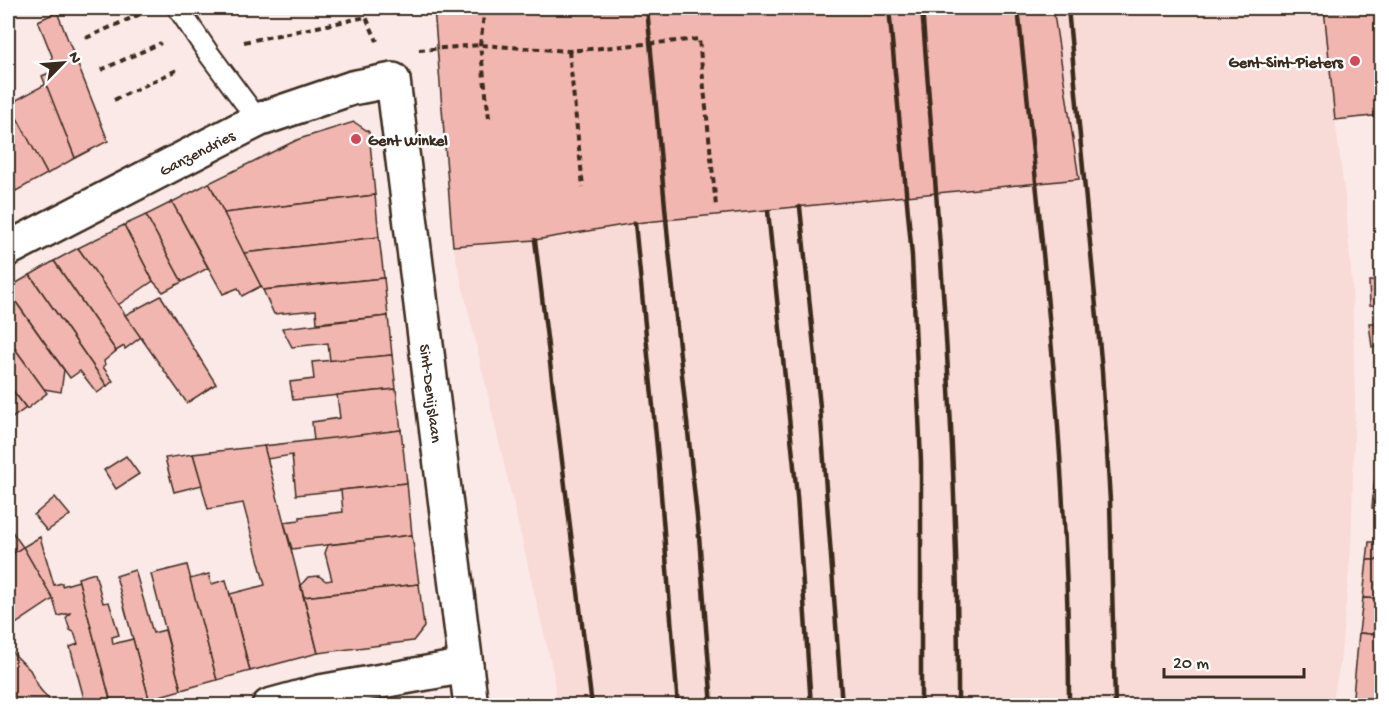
<svg xmlns="http://www.w3.org/2000/svg" width="1389" height="713" viewBox="0 0 1389 713" font-family="'Gochi Hand',sans-serif">
<style>
.built{fill:#f8dad6}
.building{fill:#f1b6b0;stroke:#3b2a1e;stroke-width:1.5}
.lines{fill:none;stroke-linecap:round;stroke-linejoin:round}
.lane-casing{stroke:#3b2a1e;stroke-width:24}
.street-casing{stroke:#3b2a1e;stroke-width:38}
.path{stroke:#3b2a1e;stroke-width:4;stroke-dasharray:6 4.5;stroke-linecap:butt}
.lane{stroke:#fff;stroke-width:20}
.street{stroke:#fff;stroke-width:33}
.rail{stroke:#3b2a1e;stroke-width:4.5}
.poi-dot{fill:#d1495b;stroke:#fff;stroke-width:2}
.labels{text-anchor:middle;stroke-width:5;stroke-linejoin:round;paint-order:stroke}
.poi-label{font-size:16px;font-weight:bold;fill:#3b2a1e;stroke:#fff;text-anchor:end}
.street-label{font-size:16px;fill:#3b2a1e;stroke:#fff}
</style>
<rect width="100%" height="100%" fill="#fbe9e7"/>
<filter id="ink" filterUnits="userSpaceOnUse"><feTurbulence type="fractalNoise" baseFrequency=".0167" numOctaves="2"/><feDisplacementMap in="SourceGraphic" scale="12" xChannelSelector="R" yChannelSelector="G"/><feConvolveMatrix kernelMatrix="1 2 1 2 8 2 1 2 1" color-interpolation-filters="sRGB"/></filter>
<g filter="url(#ink)">
<polygon class="built" points="434,8 1324,8 1335,120 1345,197 1352,284 1355,403 1351,549 1340,663 1332,705 557,705 553,672 453,246"/>
<g class="building">
<polygon points="434,8 1053,8 1079,179 635,223 535,240 453,246"/>
<polygon points="1324,8 1382,8 1382,115 1335,120"/>
<polygon points="57,12 108,141 75,158 42,76 56,70 52,62 52,56 38,21"/>
<polygon points="46,84 75,158 47,174 9,104"/>
<polygon points="8,101 47,174 16,191 8,175"/>
<polygon points="354,122 369,132 375,195 224,213 209,183 299,139"/>
<polygon points="209,183 261,286 242,296 238,288 223,294 172,202"/>
<polygon points="375,195 379,237 244,253 224,213"/>
<polygon points="172,202 208,268 182,282 146,215"/>
<polygon points="146,215 182,282 163,292 153,281 124,225"/>
<polygon points="124,225 153,281 118,305 78,248"/>
<polygon points="379,237 384,278 263,290 244,253"/>
<polygon points="78,248 141,337 125,349 124,346 116,351 54,261"/>
<polygon points="54,261 116,351 104,361 105,365 103,367 113,381 107,386 30,275"/>
<polygon points="30,275 107,386 97,393 80,371 70,378 8,291 8,288"/>
<polygon points="384,278 388,316 317,323 316,310 274,314 263,290"/>
<polygon points="1369,281 1382,281 1382,306 1370,305"/>
<polygon points="8,291 64,370 61,392 44,389 8,339"/>
<polygon points="161,296 216,384 187,403 125,315"/>
<polygon points="388,316 392,355 330,361 328,343 292,347 282,328"/>
<polygon points="1369,323 1382,323 1382,347 1372,347"/>
<polygon points="8,339 47,393 27,409 8,384"/>
<polygon points="392,355 396,389 293,400 290,382 314,379 312,362"/>
<polygon points="8,384 26,408 8,421"/>
<polygon points="396,389 401,430 314,441 312,422 340,418 337,395"/>
<polygon points="401,430 407,483 296,495 292,455 267,459 264,446"/>
<polygon points="264,446 318,653 250,671 230,594 265,585 243,503 208,509 193,454"/>
<polygon points="193,454 202,485 174,492 165,458"/>
<polygon points="126,456 139,474 116,489 104,470"/>
<polygon points="1377,461 1382,462 1382,486 1374,486"/>
<polygon points="407,483 412,535 292,549 284,522 300,520 300,517 343,512 341,490"/>
<polygon points="1374,486 1382,486 1382,508 1372,508"/>
<polygon points="55,497 70,515 47,531 34,515"/>
<polygon points="8,526 23,547 8,557"/>
<polygon points="412,535 419,584 304,597 301,585 308,577 319,576 326,581 332,580 325,553 328,545"/>
<polygon points="40,537 54,585 62,583 62,586 79,581 112,706 86,706 70,647 78,644 74,632 70,630 66,618 70,613 58,616 53,599 23,547"/>
<polygon points="1369,542 1382,542 1382,560 1367,560"/>
<polygon points="23,547 53,599 8,629 8,557"/>
<polygon points="1367,560 1382,560 1382,599 1363,598"/>
<polygon points="187,565 217,680 181,690 151,574"/>
<polygon points="135,570 153,633 165,630 181,690 149,699 116,576"/>
<polygon points="95,573 103,603 109,602 119,635 112,637 113,644 133,639 149,699 125,706 112,706 78,578"/>
<polygon points="209,574 211,584 226,580 250,671 217,680 190,579"/>
<polygon points="419,584 424,627 413,641 318,653 304,597"/>
<polygon points="1363,598 1382,599 1382,635 1359,633"/>
<polygon points="1359,633 1382,635 1382,706 1352,706"/>
<polygon points="8,648 30,670 40,689 54,706 8,706"/>
</g>
<g class="lines">
<g class="lane-casing">
<polyline id="lane" points="178,8 209,54 258,120"/>
</g>
<g class="street-casing">
<g id="street">
<path id="s1" d="M8,249L258,120L352,88L393,80L471,706"/>
<polyline points="269,706 320,692 466,666"/>
</g>
</g>
<g class="path">
<polyline points="366,8 366,17 377,41"/>
<polyline points="485,8 480,45 489,118"/>
<polyline points="86,38 145,12"/>
<polyline points="244,42 366,17"/>
<polyline points="419,50 480,45 569,51 699,39 716,206"/>
<polyline points="569,51 583,187"/>
<polyline points="101,70 161,43"/>
<polyline points="114,100 179,69"/>
</g>
<use href="#lane" class="lane"/>
<use href="#street" class="street"/>
<g class="rail">
<polyline points="647,8 669,251 699,536 712,706"/>
<polyline points="889,8 912,256 921,462 921,706"/>
<path d="M922,8C940,240 959,472 958,706"/>
<path d="M1018,8C1042,240 1069,472 1069,706"/>
<polyline points="1068,8 1102,371 1110,501 1115,706"/>
<polyline points="800,207 820,407 842,706"/>
<polyline points="768,211 797,496 811,706"/>
<polyline points="635,223 658,457 678,706"/>
<polyline points="535,240 592,706"/>
</g>
</g>
</g>
<g class="poi-dot">
<circle cx="1355" cy="61" r="6"/>
<circle cx="356" cy="139" r="6"/>
</g>
<g class="labels">
<g class="poi-label">
<text x="1343" y="67">Gent-Sint-Pieters</text>
<text x="368" y="145" text-anchor="start">Gent Winkel</text>
</g>
<g class="street-label">
<text dy="6" stroke="none"><textPath href="#s1" startOffset="212">Ganzendries</textPath></text>
<text dy="6" stroke="none"><textPath href="#s1" startOffset="738">Sint-Denijslaan</textPath></text>
</g>
</g>
<rect width="1389" height="713" fill="none" stroke="#fff" stroke-width="30"/>
<rect x="15" y="15" width="1359" height="683" fill="none" stroke="#3b2a1e" stroke-width="2" filter="url(#ink)"/>
<g transform="translate(63 63) rotate(65)" stroke="#ffffff" stroke-width="4.5" paint-order="stroke">
<path d="M0-4.5L10 22L0 15L-10 22Z" fill="#3b2a1e"/>
<text y="-9" font-size="16" font-weight="bold" text-anchor="middle" fill="#3b2a1e">N</text>
</g>
<path d="M1164 668v9h140v-9" fill="none" stroke="#3b2a1e" stroke-width="3"/>
<text x="1173" y="668" font-size="18" fill="#3b2a1e" stroke="#ffffff" stroke-width="4.5" paint-order="stroke">20 m</text>
</svg>
